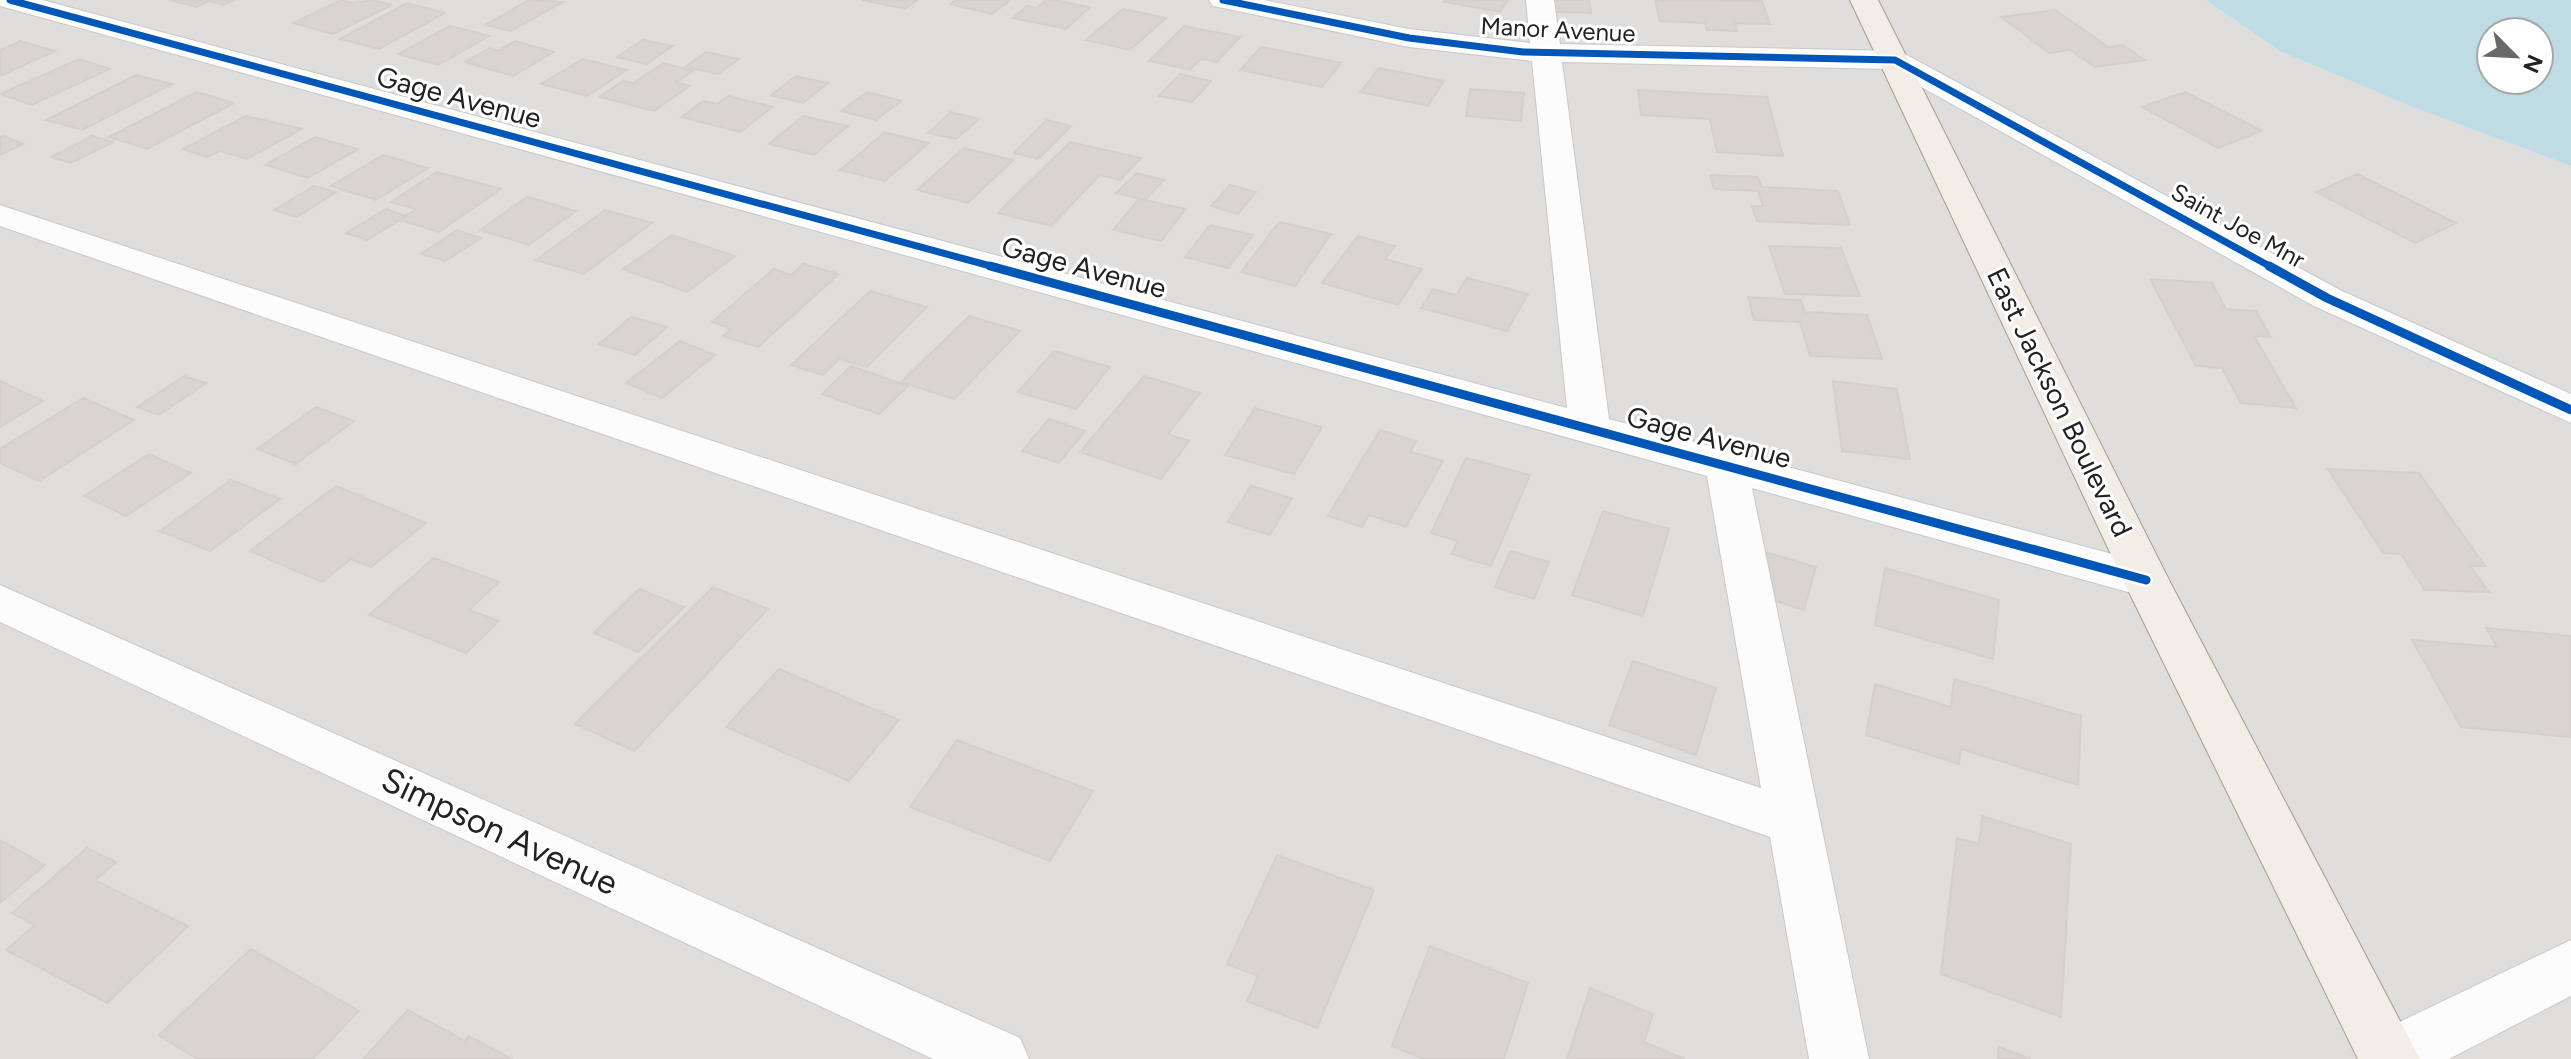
<svg xmlns="http://www.w3.org/2000/svg" width="2571" height="1059" viewBox="0 0 2571 1059" font-family="Figtree,sans-serif">
<style>
.residential{fill:#dfdedc}
.water{fill:#bfdbe3;fill-rule:evenodd}
.building{fill:#d7d4d2;stroke:#d3d0cc;stroke-width:2}
.lines{fill:none;stroke-linecap:round;stroke-linejoin:round}
.minor-casing{stroke:#c9c8c7;stroke-width:2}
.major-casing{stroke:#a79c86;stroke-width:2}
.minor{fill:#fdfcfc;fill-rule:evenodd}
.major{fill:#f3ede7;fill-rule:evenodd}
.cycleway-far1-casing{stroke:#fff;stroke-width:11}
.cycleway-casing{stroke:#fff;stroke-width:14}
.cycleway-far1{stroke:#0057b8;stroke-width:7}
.cycleway{stroke:#0057b8;stroke-width:9}
.labels{text-anchor:middle;stroke-width:6;stroke-linejoin:round;paint-order:stroke}
.far-street-label{font-size:24px;fill:#222;stroke:#fff}
.street-label{font-size:28px;fill:#222;stroke:#fff}
.near-street-label{font-size:34px;fill:#222;stroke:#fff}
</style>
<rect width="100%" height="100%" fill="#f0eeeb"/>
<polygon class="residential" points="0,0 2206,0 2280,51 2410,106 2571,166 2571,1059 0,1059"/>
<path class="water" d="M2206,0H2571V166L2410,106L2280,51ZM2491,32H2539V80H2491Z"/>
<g class="building">
<polygon points="169,0 233,0 224,5 209,1 197,7"/>
<polygon points="341,0 352,3 374,0 392,5 333,34 293,23"/>
<polygon points="529,0 563,2 511,31 485,25"/>
<polygon points="862,0 917,0 905,9"/>
<polygon points="955,0 1011,0 992,14 950,4"/>
<polygon points="1046,0 1054,0 1090,7 1066,29 1013,18 1027,6 1037,8"/>
<polygon points="1445,0 1508,0 1500,12 1444,2"/>
<polygon points="1550,0 1589,0 1591,13 1552,12"/>
<polygon points="1655,0 1762,1 1770,24 1735,23 1737,31 1707,30 1705,23 1660,21"/>
<polygon points="407,3 445,13 379,49 340,39"/>
<polygon points="1123,9 1166,18 1130,50 1086,40"/>
<polygon points="2055,10 2109,47 2123,45 2145,60 2095,67 2070,50 2049,53 2001,17"/>
<polygon points="450,26 489,36 438,65 398,54"/>
<polygon points="1184,26 1240,37 1217,62 1201,59 1190,70 1149,61"/>
<polygon points="643,40 672,46 647,64 617,57"/>
<polygon points="20,41 55,51 0,76 0,50"/>
<polygon points="515,41 554,52 513,76 465,62 490,48 498,51"/>
<polygon points="1261,47 1341,63 1322,87 1240,70"/>
<polygon points="706,52 739,59 718,74 685,67"/>
<polygon points="79,59 110,69 32,105 0,94"/>
<polygon points="583,59 627,70 587,96 541,84"/>
<polygon points="663,63 693,71 676,82 690,86 654,111 599,97 623,81 633,83"/>
<polygon points="1379,68 1444,81 1428,106 1360,92"/>
<polygon points="1180,74 1211,81 1192,102 1159,96"/>
<polygon points="136,75 172,84 82,130 46,120"/>
<polygon points="796,76 828,83 803,103 771,95"/>
<polygon points="1470,89 1524,93 1521,121 1466,116"/>
<polygon points="1638,90 1767,97 1783,156 1717,152 1710,119 1641,115"/>
<polygon points="196,92 234,103 147,149 109,137"/>
<polygon points="867,92 901,101 876,120 841,111"/>
<polygon points="2185,92 2262,131 2218,148 2142,107"/>
<polygon points="728,96 773,107 740,132 681,117 703,101 717,104"/>
<polygon points="951,112 979,119 956,139 928,133"/>
<polygon points="246,116 302,129 247,159 220,151 207,157 183,149"/>
<polygon points="803,116 848,126 814,155 769,144"/>
<polygon points="1047,120 1071,126 1038,159 1014,153"/>
<polygon points="885,132 929,143 885,181 840,170"/>
<polygon points="3,136 23,144 0,155 0,137"/>
<polygon points="92,136 113,142 71,163 51,157"/>
<polygon points="315,137 358,149 308,178 265,165"/>
<polygon points="1070,142 1141,158 1120,180 1100,175 1051,226 998,213"/>
<polygon points="964,148 1013,160 968,203 917,190"/>
<polygon points="383,155 428,168 376,200 331,186"/>
<polygon points="437,172 501,189 439,232 399,220 416,209 391,202"/>
<polygon points="1137,173 1164,180 1145,200 1116,193"/>
<polygon points="2357,174 2456,223 2415,243 2316,192"/>
<polygon points="1710,175 1758,177 1762,187 1838,191 1850,225 1757,221 1752,206 1763,206 1758,191 1714,189"/>
<polygon points="1230,185 1256,192 1238,214 1211,206"/>
<polygon points="314,186 336,192 297,217 274,210"/>
<polygon points="527,197 576,211 529,245 480,230"/>
<polygon points="1139,199 1186,209 1161,241 1113,230"/>
<polygon points="386,209 406,216 367,240 346,233"/>
<polygon points="605,210 652,223 584,274 536,260"/>
<polygon points="1279,222 1331,234 1295,286 1241,272"/>
<polygon points="1210,225 1253,235 1228,268 1185,257"/>
<polygon points="457,230 481,238 445,261 421,254"/>
<polygon points="672,235 735,256 687,292 623,269"/>
<polygon points="1358,236 1395,246 1385,259 1422,269 1398,305 1322,283"/>
<polygon points="1769,246 1841,248 1860,296 1785,294"/>
<polygon points="803,264 839,274 758,347 723,336 731,329 712,322 774,269 791,275"/>
<polygon points="1467,278 1528,294 1507,331 1421,308 1433,289 1456,295"/>
<polygon points="2150,279 2212,283 2226,309 2256,311 2271,337 2254,336 2296,408 2241,403 2222,368 2196,366"/>
<polygon points="870,291 927,307 867,367 839,359 823,375 791,365"/>
<polygon points="1748,297 1801,300 1805,312 1867,315 1882,359 1810,356 1800,322 1754,320"/>
<polygon points="969,316 1020,331 954,399 901,382"/>
<polygon points="631,317 667,327 635,355 599,344"/>
<polygon points="680,341 715,355 662,398 626,383"/>
<polygon points="1054,351 1110,367 1076,409 1018,392"/>
<polygon points="851,366 908,386 879,414 822,394"/>
<polygon points="184,376 206,383 159,415 137,407"/>
<polygon points="1144,376 1200,393 1168,434 1189,441 1161,479 1080,452"/>
<polygon points="0,381 43,401 0,427"/>
<polygon points="1833,381 1897,389 1910,459 1842,451"/>
<polygon points="83,398 134,420 39,481 0,463 0,449"/>
<polygon points="316,407 354,421 296,464 257,449"/>
<polygon points="1255,408 1322,427 1294,474 1225,455"/>
<polygon points="1049,419 1085,431 1059,463 1022,451"/>
<polygon points="1380,430 1416,441 1410,452 1443,461 1406,527 1369,515 1362,527 1328,516"/>
<polygon points="149,454 191,473 126,516 84,496"/>
<polygon points="1466,458 1530,475 1491,566 1452,554 1458,541 1431,533"/>
<polygon points="2328,469 2419,473 2485,566 2470,566 2489,592 2425,590 2401,554 2383,553"/>
<polygon points="231,480 280,499 210,551 160,531"/>
<polygon points="336,486 426,523 371,567 351,559 322,582 250,551"/>
<polygon points="1251,486 1292,498 1270,535 1228,522"/>
<polygon points="1603,511 1669,529 1643,616 1572,595"/>
<polygon points="1758,550 1816,567 1804,610 1745,591"/>
<polygon points="1510,551 1549,562 1534,599 1495,587"/>
<polygon points="434,558 499,582 469,610 499,621 466,653 369,615"/>
<polygon points="1885,568 1999,600 1993,659 1875,625"/>
<polygon points="713,587 768,609 634,751 575,724"/>
<polygon points="639,589 684,607 638,652 594,633"/>
<polygon points="2486,628 2571,636 2571,737 2461,727 2412,640 2497,647"/>
<polygon points="1633,661 1716,688 1696,755 1609,725"/>
<polygon points="779,669 899,720 849,781 726,727"/>
<polygon points="1954,679 2081,716 2078,785 1961,749 1959,764 1866,735 1875,684 1951,707"/>
<polygon points="957,740 1093,791 1050,861 910,807"/>
<polygon points="1982,816 2071,844 2061,1017 1941,974 1957,838 1979,844"/>
<polygon points="0,840 45,865 0,903"/>
<polygon points="87,848 116,862 95,880 188,926 107,1003 6,950 35,925 12,913"/>
<polygon points="1277,855 1374,890 1317,1028 1247,1001 1258,976 1227,964"/>
<polygon points="1430,946 1528,983 1504,1059 1423,1059 1392,1046"/>
<polygon points="251,949 359,1011 313,1059 197,1059 159,1035"/>
<polygon points="1590,988 1653,1014 1644,1042 1685,1059 1567,1059"/>
<polygon points="408,1010 465,1041 469,1036 512,1059 363,1059"/>
<polygon points="1999,1047 2031,1059 1998,1059"/>
</g>
<g class="lines">
<g class="minor-casing">
<g id="minor">
<polygon points="0,0 42,0 1567,408 1532,61 1409,47 1223,8 1213,6 1209,0 1264,0 1409,29 1530,43 1526,0 1554,0 1560,44 1895,51 1905,54 2340,290 2571,394 2571,423 2314,306 1889,69 1562,62 1609,419 2146,563 2162,568 2169,580 2162,592 2146,597 1752,488 1869,1059 1809,1059 1770,837 0,226 0,205 1761,788 1707,476 0,6"/>
<polygon points="0,585 1020,1038 1029,1059 933,1059 0,622"/>
<polygon points="2571,940 2571,996 2449,1059 2359,1059 2368,1037"/>
</g>
</g>
<g class="major-casing">
<polygon id="major" points="1850,0 1878,0 2169,580 2420,1059 2358,1059 2123,580"/>
</g>
<use href="#minor" class="minor"/>
<use href="#major" class="major"/>
<g class="cycleway-far1-casing">
<g id="cycleway-far1">
<polyline points="10,0 998,268"/>
<polyline points="1223,0 1409,38 1523,52 1895,60 2273,268"/>
</g>
</g>
<g class="cycleway-casing">
<g id="cycleway">
<polyline points="990,266 2146,580"/>
<polyline points="2269,266 2327,298 2571,410"/>
</g>
</g>
<use href="#cycleway-far1" class="cycleway-far1"/>
<use href="#cycleway" class="cycleway"/>
</g>
<g class="labels">
<g class="far-street-label">
<text transform="translate(1558 30) rotate(3)" y="8">Manor Avenue</text>
<text transform="translate(2238 226) rotate(29)" y="8">Saint Joe Mnr</text>
</g>
<g class="street-label">
<text transform="translate(459 97) rotate(15)" y="10">Gage Avenue</text>
<text transform="translate(1084 267) rotate(15)" y="10">Gage Avenue</text>
<text transform="translate(2060 402) rotate(64)" y="10">East Jackson Boulevard</text>
<text transform="translate(1709 437) rotate(15)" y="10">Gage Avenue</text>
</g>
<g class="near-street-label">
<text transform="translate(500 831) rotate(25)" y="12">Simpson Avenue</text>
</g>
</g>
<g transform="translate(2515 56) rotate(114)"><circle r="38" fill="#ffffff" stroke="#a7a7a7" stroke-width="2"/>
<path d="M0-6L14 30L0 20L-14 30Z" fill="#6a6968"/>
<text y="-12" font-size="22" font-weight="bold" text-anchor="middle" fill="#222222">N</text>
</g>
</svg>
